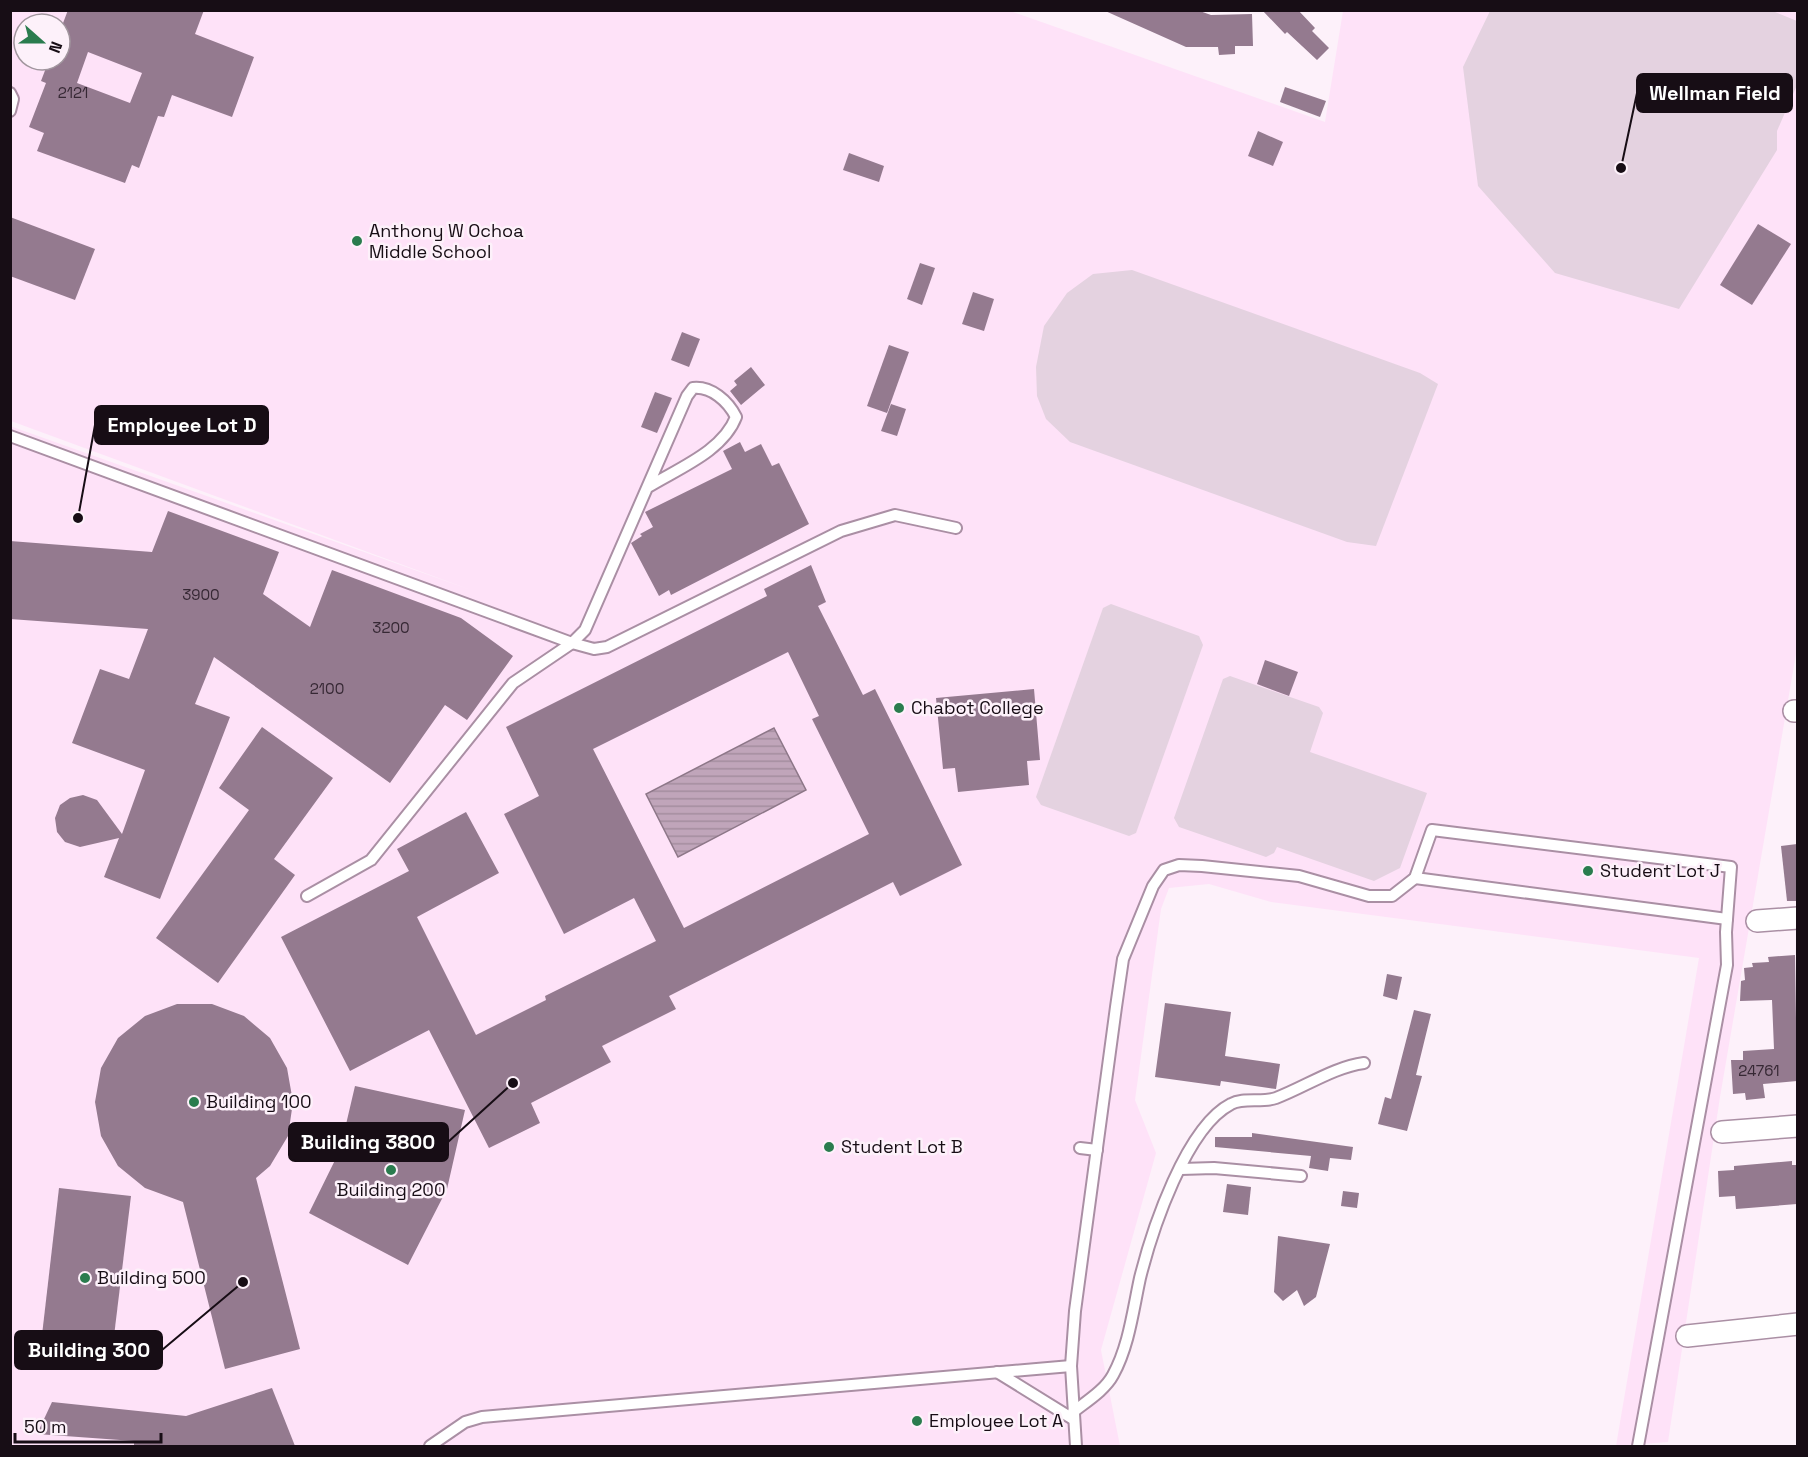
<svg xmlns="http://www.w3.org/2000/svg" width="1808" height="1457" viewBox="0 0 1808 1457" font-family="'Space Grotesk',sans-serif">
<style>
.built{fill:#fee2f8;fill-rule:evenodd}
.park{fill:#e4d2e0}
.water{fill:url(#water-rules);stroke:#8d7788;stroke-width:1.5}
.building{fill:#947a8f;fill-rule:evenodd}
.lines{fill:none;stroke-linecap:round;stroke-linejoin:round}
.service-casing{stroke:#aa8fa4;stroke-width:14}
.minor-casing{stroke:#aa8fa4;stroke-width:24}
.service{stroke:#fff;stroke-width:10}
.minor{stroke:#fff;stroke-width:21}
.poi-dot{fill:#2a7c4e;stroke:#fdf1fa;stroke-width:2}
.labels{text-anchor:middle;stroke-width:5;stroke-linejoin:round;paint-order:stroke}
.number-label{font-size:15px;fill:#362834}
.poi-label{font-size:18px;fill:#170d15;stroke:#fdf1fa;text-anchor:start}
.leader{fill:none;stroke:#170d15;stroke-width:2}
.callout-dot{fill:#170d15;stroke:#fdf1fa;stroke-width:2}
.callout{fill:#170d15;stroke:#170d15;stroke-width:2}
.callout-label{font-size:20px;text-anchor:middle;font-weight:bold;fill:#fff}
</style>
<defs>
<pattern id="water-rules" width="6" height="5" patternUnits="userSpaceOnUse" patternTransform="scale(1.5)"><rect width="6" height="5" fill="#c0a5ba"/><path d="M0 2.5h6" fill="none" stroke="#a48d9f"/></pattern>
</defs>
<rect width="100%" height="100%" fill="#fdf1fa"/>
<path class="built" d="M12,11H1010L1325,122L1343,11H1797V648L1720,1097L1668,1442L1616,1446L1699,958L1271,902L1209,884L1169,888L1161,909L1135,1100L1156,1153L1101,1350L1120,1446H11L10,426L471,590L11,421ZM24,24H60V60H24Z"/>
<g class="park">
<polygon points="1770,10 1797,21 1797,85 1777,131 1777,150 1679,309 1555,273 1478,186 1463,67 1490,11"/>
<polygon points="1132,270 1420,373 1438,384 1376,546 1347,542 1070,442 1046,419 1037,396 1036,367 1044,326 1067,293 1093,274"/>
<polygon points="1111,604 1199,636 1203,645 1136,833 1129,836 1041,805 1036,797 1103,608"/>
<polygon points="1230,676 1319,707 1323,713 1310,752 1427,793 1400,868 1374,881 1277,847 1274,853 1266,857 1179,827 1174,818 1223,679"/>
</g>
<polygon class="water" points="774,728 806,790 678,857 646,794"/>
<g class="building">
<path d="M68,10H204L195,34L254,57L232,117L172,95L164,117L158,116L139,168L132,165L125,183L37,151L44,133L29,127L46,83L41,81L49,60H60V31ZM88,52L142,73L130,103L77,83Z"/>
<polygon points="1103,10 1197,10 1211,15 1252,14 1253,46 1235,46 1235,54 1219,55 1218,47 1186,47"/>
<polygon points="1262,10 1298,10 1315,28 1312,31 1329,48 1317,60 1287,32 1285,34"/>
<polygon points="1285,87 1326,101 1320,117 1280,102"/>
<polygon points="1258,131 1283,142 1273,166 1248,156"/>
<polygon points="849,153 884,166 879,182 843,170"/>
<polygon points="10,217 95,249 75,300 10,276"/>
<polygon points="1758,224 1791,244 1752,305 1720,285"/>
<polygon points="920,263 935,268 922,305 907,299"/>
<polygon points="973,292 994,299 984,331 962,324"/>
<polygon points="682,332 700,339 689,367 671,360"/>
<polygon points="889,345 909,352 887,413 867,406"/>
<polygon points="751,367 765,385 741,405 730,391 737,385 734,381"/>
<polygon points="655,392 672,398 657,433 641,427"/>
<polygon points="891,404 906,409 897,436 881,431"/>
<polygon points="740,442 745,452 761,444 772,466 779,463 809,524 671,595 669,590 659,596 631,543 642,536 640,534 653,527 645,512 732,469 723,451"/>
<polygon points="168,511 279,552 263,594 310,627 332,570 461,618 513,656 467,720 445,705 390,783 214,657 195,704 230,717 160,899 104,877 119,838 80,847 65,842 57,832 55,818 60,805 70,798 83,795 97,800 122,834 145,770 72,743 100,669 129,679 148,629 10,619 10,541 152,552"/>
<path d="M811,565L826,602L818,606L863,695L875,689L962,865L900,896L893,882L669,996L676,1009L602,1046L611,1062L531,1103L540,1123L489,1148L429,1030L350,1071L281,937L409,871L397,849L466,812L499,873L417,917L476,1035L546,1000L545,996L656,941L634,898L564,934L504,814L539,796L506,727L767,596L764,589ZM788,652L819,716L812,719L869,834L684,928L593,749Z"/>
<polygon points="1265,660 1298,672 1289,696 1257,684"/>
<polygon points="1034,689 1040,760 1027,761 1029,785 958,792 955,768 943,769 936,698"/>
<polygon points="262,727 333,778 274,859 295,875 218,983 156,938 249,810 219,788"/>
<polygon points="1797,844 1797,901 1787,901 1781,846"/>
<polygon points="1795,955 1797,1081 1763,1084 1765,1098 1746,1100 1745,1093 1733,1094 1731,1060 1743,1060 1743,1051 1774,1049 1772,1000 1740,1001 1741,981 1745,980 1744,968 1753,967 1752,963 1769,962 1768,957"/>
<polygon points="1387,974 1402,977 1397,1000 1383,996"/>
<polygon points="1165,1003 1231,1012 1225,1056 1280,1064 1276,1089 1221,1081 1220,1086 1155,1077"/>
<polygon points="177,1004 212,1004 244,1016 270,1038 287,1068 293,1102 288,1136 270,1166 256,1178 300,1349 225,1369 183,1202 145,1188 118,1166 101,1136 95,1102 101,1068 118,1038 145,1016"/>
<polygon points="1414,1010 1431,1014 1416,1075 1422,1076 1407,1131 1378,1124 1385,1097 1391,1099"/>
<polygon points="355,1086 465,1110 447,1189 408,1265 309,1213 340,1150"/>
<polygon points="1252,1133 1353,1147 1351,1160 1330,1158 1328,1171 1309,1168 1311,1156 1215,1147 1215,1137 1252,1137"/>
<polygon points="1792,1161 1792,1165 1797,1165 1797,1204 1736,1209 1735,1196 1719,1197 1718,1171 1734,1170 1734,1166"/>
<polygon points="1227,1184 1251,1187 1248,1215 1223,1212"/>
<polygon points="59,1188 131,1196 110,1369 39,1361"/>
<polygon points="1343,1191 1359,1193 1357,1208 1341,1206"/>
<polygon points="1278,1236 1330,1244 1316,1297 1304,1306 1297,1290 1283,1301 1274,1292"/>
<polygon points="272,1388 295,1446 134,1446 134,1441 37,1434 52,1402 186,1416"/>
</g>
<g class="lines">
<g class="service-casing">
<g id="service">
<polyline points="10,93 13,99 10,111"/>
<polyline points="10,436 572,643 594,649 607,647 841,531 895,515 956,528"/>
<polyline points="1415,878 1727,919"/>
<path d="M307,896L371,860L513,683L572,643L585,630L687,396L693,388C711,386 728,401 736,417C723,451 679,468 648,487"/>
<polyline points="1080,1148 1097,1150"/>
<polyline points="1181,1169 1214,1168 1301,1176"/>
<polyline points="997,1372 1073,1419"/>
<path d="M1073,1412C1087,1401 1105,1390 1113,1375C1129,1346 1133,1310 1140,1278C1152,1230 1186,1127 1231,1104C1243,1097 1262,1103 1276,1098C1305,1087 1334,1067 1364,1063"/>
<polyline points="430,1446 465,1422 482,1417 1071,1366"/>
<polyline points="1076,1446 1071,1366 1075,1311 1116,1007 1123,959 1153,886 1164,870 1179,865 1202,866 1299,876 1369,896 1392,896 1415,878 1432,830 1731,867 1726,932 1727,965 1638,1446"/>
</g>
</g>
<g class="minor-casing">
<g id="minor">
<polyline points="1794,711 1798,711"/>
<polyline points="1757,921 1798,918"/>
<polyline points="1722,1132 1798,1126"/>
<polyline points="1687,1336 1798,1324"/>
</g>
</g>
<use href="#service" class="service"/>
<use href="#minor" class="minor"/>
</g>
<g class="poi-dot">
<circle cx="357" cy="241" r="6"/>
<circle cx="899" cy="708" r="6"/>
<circle cx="1588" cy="871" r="6"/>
<circle cx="194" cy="1102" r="6"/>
<circle cx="829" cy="1147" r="6"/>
<circle cx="391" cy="1170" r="6"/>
<circle cx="85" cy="1278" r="6"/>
<circle cx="917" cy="1421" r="6"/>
</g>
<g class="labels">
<g class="number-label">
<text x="73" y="98">2121</text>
<text x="201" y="600">3900</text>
<text x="391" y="633">3200</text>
<text x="327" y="694">2100</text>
<text x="1759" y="1076">24761</text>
</g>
<g class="poi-label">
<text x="369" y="237">Anthony W Ochoa<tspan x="369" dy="21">Middle School</tspan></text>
<text x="911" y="714">Chabot College</text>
<text x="1600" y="877">Student Lot J</text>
<text x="206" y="1108">Building 100</text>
<text x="841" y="1153">Student Lot B</text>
<text x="391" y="1196" text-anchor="middle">Building 200</text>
<text x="97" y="1284">Building 500</text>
<text x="929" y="1427">Employee Lot A</text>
</g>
</g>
<path class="leader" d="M1621 168L1637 93M78 518L95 425M513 1083L448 1142M243 1282L162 1350"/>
<g class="callout-dot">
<circle cx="1621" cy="168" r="6"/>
<circle cx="78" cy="518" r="6"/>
<circle cx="513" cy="1083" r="6"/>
<circle cx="243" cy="1282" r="6"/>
</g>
<g class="callout">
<rect x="1637" y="74" width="155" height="38" rx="6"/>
<rect x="95" y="406" width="173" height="38" rx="6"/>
<rect x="289" y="1123" width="159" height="38" rx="6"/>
<rect x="15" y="1331" width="147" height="38" rx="6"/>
</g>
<g class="callout-label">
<text x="1715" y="100">Wellman Field</text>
<text x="182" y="432">Employee Lot D</text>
<text x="368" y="1149">Building 3800</text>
<text x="89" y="1357">Building 300</text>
</g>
<rect width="1808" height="1457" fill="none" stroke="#170d15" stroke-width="24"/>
<g transform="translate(42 42) rotate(111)"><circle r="28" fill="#fdf1fa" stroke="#a1969e" stroke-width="1.5"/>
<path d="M0-4.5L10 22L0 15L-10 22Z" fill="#2a7c4e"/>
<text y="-9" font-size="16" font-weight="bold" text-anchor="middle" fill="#170d15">N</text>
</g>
<path d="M15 1433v9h146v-9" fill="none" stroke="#170d15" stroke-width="3"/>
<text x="24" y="1433" font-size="18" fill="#170d15" stroke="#fdf1fa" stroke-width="4.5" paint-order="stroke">50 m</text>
</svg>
